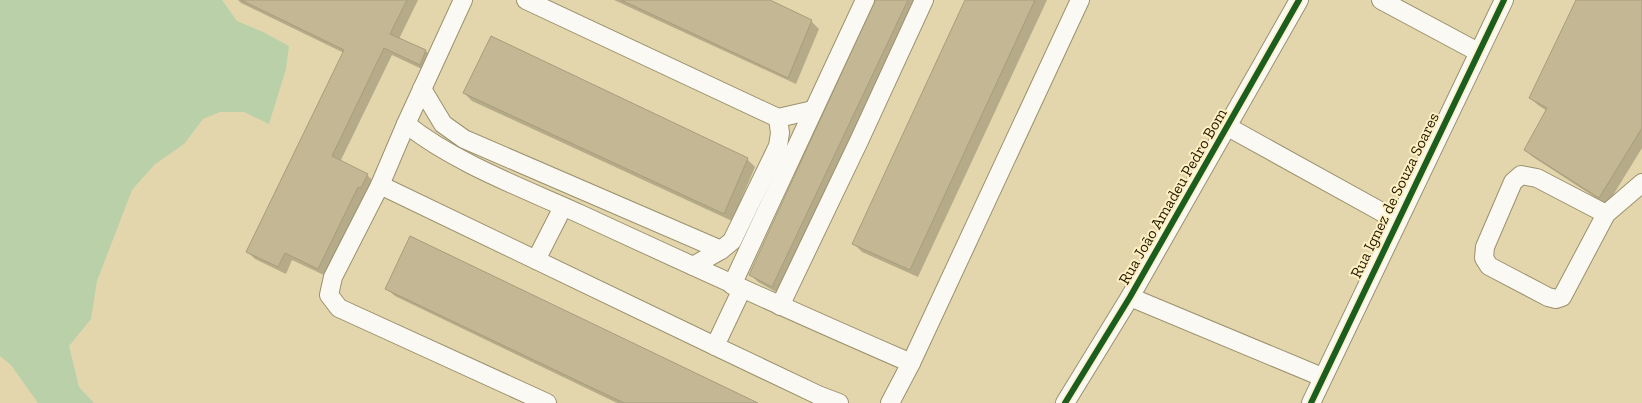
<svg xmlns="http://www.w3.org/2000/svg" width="1642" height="403" viewBox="0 0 1642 403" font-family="'Zilla Slab',serif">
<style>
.green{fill:#bad0a9}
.shadow{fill:#0003}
.building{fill:#c3b893;stroke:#a79d7c}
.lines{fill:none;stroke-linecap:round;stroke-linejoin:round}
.minor-casing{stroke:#9b916e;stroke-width:20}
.minor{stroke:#fbf9f3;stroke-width:18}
.cycleway-casing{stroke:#fef0c3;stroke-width:9}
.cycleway{stroke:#1b5e20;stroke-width:6}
.labels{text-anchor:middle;stroke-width:4;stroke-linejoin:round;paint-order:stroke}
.street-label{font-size:16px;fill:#241b00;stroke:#fef0c3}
</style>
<rect width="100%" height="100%" fill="#e3d6ac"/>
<polygon class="green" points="0,0 222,0 237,21 263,32 289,46 286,69 269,124 244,112 220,112 203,119 184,144 154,165 132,190 97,281 91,319 69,346 79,387 94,403 38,403 11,365 0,356"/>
<g class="shadow">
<polygon points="238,0 418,0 399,39 426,51 433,59 428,72 392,55 340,162 367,175 375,183 369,195 365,194 326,276 292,260 286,274 255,259 247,251 344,53 241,3"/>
<polygon points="614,0 767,0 811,21 819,29 796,84"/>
<polygon points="876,0 919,0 780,294 758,282 750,274"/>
<polygon points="967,0 1047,0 918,277 862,252 854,244"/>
<polygon points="1577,0 1642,0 1642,148 1607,205 1533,157 1525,150 1547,111 1538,105 1530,98"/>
<polygon points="464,93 747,159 755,167 732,221 472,101"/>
<polygon points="387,289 755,403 617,403 395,296"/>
</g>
<g class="building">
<polygon points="241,0 407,0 390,34 426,50 420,65 384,48 332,156 368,174 361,188 358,187 318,269 285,253 278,267 246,252 344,50"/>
<polygon points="621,0 770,0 812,20 788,78"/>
<polygon points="875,0 908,0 772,287 749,275"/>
<polygon points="965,0 1035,0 910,270 852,244"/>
<polygon points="1576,0 1642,0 1642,128 1599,198 1524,150 1547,108 1529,98"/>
<polygon points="491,36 748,158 724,214 463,93"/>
<polygon points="410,236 758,403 624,403 385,289"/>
</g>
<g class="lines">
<g class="minor-casing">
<g id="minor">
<path d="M463,0L406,124C455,163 523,188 580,214C690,265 800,315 911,363"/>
<polyline points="526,0 778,118 813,110"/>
<polyline points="1381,0 1478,52"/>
<polyline points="422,89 443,124 464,139 721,250"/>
<polyline points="406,124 380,185 333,277 329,295 339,308 547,403"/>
<polyline points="1228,127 1398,221"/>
<polyline points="380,185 715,346 818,395 839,403"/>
<polyline points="1606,214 1537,178 1521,175 1513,182 1485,247 1484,258 1489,266 1548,297 1556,299 1562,297 1606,214 1642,183"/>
<polyline points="536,260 563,207"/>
<polyline points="693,266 721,250 732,241 778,146 780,133 778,118"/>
<polyline points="732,285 865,0"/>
<polyline points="1130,297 1322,377"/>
<polyline points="780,306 859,141 924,0"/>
<polyline points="715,346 742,289"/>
<polyline points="890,403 911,363 1080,0"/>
<polyline points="1065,403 1130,297 1299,0"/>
<polyline points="1311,403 1504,0"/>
</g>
</g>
<use href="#minor" class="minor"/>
<g class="cycleway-casing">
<g id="cycleway">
<polyline points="1065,403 1130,297 1299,0"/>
<polyline points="1311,403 1504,0"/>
</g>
</g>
<use href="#cycleway" class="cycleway"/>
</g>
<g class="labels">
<g class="street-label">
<text transform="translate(1394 195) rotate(-64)" y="6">Rua Ignez de Souza Soares</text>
<text transform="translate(1172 196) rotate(-60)" y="6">Rua João Amadeu Pedro Bom</text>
</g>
</g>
</svg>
